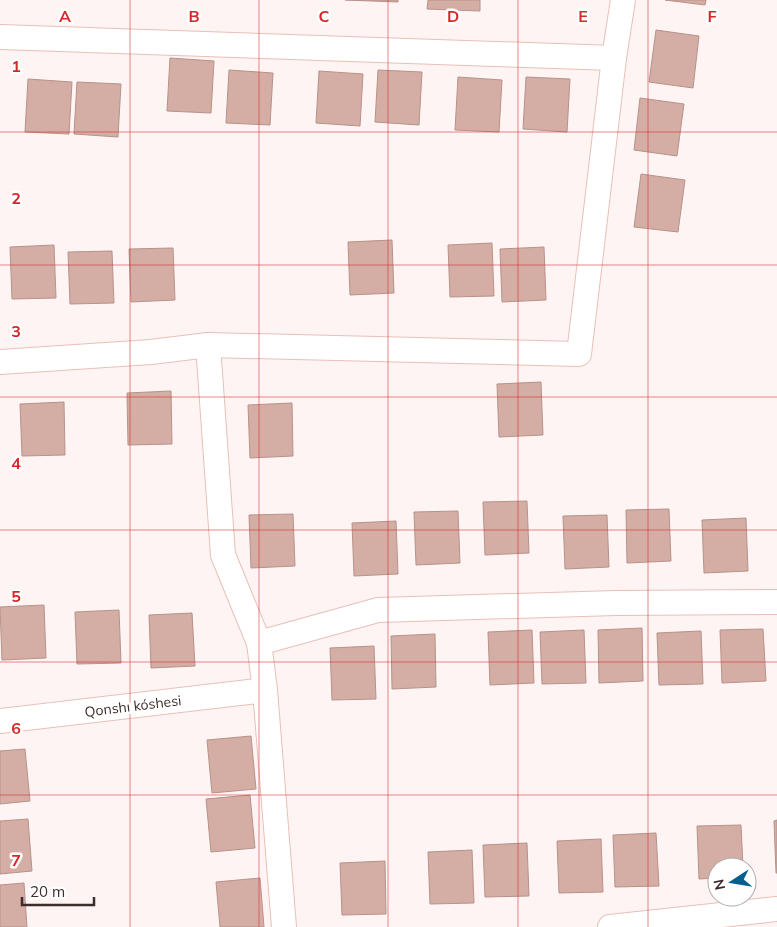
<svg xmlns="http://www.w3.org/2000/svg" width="777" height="927" viewBox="0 0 777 927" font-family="Mulish,sans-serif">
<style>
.building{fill:#d4ada5;stroke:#b8928a}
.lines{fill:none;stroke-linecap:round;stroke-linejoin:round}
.minor-casing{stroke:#e8c0b8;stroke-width:26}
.minor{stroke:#fff;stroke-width:24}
.grid{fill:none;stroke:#d62828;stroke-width:1;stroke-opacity:0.55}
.labels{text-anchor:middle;stroke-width:5;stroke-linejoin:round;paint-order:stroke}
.street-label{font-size:14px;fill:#3d2d2a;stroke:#fff}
.grid-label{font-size:16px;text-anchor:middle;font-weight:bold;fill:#d62828;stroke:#fff;stroke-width:5;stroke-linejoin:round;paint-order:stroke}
</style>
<rect width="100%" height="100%" fill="#fdf4f3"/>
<g class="building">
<polygon points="345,0 398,0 398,2"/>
<polygon points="428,0 480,0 480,11 427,9"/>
<polygon points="665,0 706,0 705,5"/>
<polygon points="656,30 699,36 693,88 649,82"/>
<polygon points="170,58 214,61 211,113 167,111"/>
<polygon points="229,70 273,73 270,125 226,123"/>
<polygon points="378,70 422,72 419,125 375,122"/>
<polygon points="319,71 363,74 360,126 316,123"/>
<polygon points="458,77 502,80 499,132 455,130"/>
<polygon points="526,77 570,79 567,132 523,129"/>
<polygon points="28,79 72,82 69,134 25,132"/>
<polygon points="77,82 121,84 118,137 74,134"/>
<polygon points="640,98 684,104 677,156 634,150"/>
<polygon points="641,174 685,180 678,232 634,227"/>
<polygon points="392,240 394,293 350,295 348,242"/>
<polygon points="492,243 494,296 450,297 448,245"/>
<polygon points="54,245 56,298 12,299 10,247"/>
<polygon points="544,247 546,300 502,302 500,249"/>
<polygon points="173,248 175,300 131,302 129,249"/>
<polygon points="112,251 114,303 70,304 68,252"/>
<polygon points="541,382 543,435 499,437 497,384"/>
<polygon points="171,391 172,444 128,445 127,393"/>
<polygon points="64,402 65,455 22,456 20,404"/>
<polygon points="292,403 293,456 250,458 248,405"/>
<polygon points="527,501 529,553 485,555 483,502"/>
<polygon points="669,509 671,561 627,563 626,510"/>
<polygon points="458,511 460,563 416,565 414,512"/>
<polygon points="293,514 295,566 251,568 249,515"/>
<polygon points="607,515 609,567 565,569 563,516"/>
<polygon points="746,518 748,571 704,573 702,520"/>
<polygon points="396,521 398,574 354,576 352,523"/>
<polygon points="44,605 46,658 2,660 0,607"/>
<polygon points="119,610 121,663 77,664 75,612"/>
<polygon points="192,613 195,666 151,668 149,615"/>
<polygon points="642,628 643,681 599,683 598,630"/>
<polygon points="763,629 766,681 722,683 720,630"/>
<polygon points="532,630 534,683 490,685 488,632"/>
<polygon points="584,630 586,683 542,684 540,632"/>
<polygon points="701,631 703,684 659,685 657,633"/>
<polygon points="435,634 436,687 392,689 391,636"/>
<polygon points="374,646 376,699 332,700 330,648"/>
<polygon points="251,736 256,789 212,793 207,740"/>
<polygon points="25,749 30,801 0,804 0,751"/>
<polygon points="250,795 255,848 211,852 206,799"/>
<polygon points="28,819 32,871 0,874 0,821"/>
<polygon points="777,820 777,873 776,873 774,821"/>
<polygon points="741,825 743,867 717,867 717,878 699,879 697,826"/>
<polygon points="656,833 659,886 615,887 613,835"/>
<polygon points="601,839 603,892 559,893 557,841"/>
<polygon points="527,843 529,896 485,897 483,845"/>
<polygon points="472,850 474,903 430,904 428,852"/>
<polygon points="385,861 386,914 342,915 340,863"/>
<polygon points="260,878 264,927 220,927 216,882"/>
<polygon points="24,883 27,927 0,927 0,885"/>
</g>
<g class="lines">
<g class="minor-casing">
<g id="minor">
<polyline points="0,37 614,58"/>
<polyline points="208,345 223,555 259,643 265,690 284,927"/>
<polyline points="0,362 151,352 208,345 579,354 614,58 623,0"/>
<polyline points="259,643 378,610 616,603 777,602"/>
<polyline points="0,721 265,690"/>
<polyline points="610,927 777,909"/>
</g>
</g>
<use href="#minor" class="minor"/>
</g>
<path class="grid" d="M130,0V927M259,0V927M388,0V927M518,0V927M648,0V927M0,132H777M0,265H777M0,397H777M0,530H777M0,662H777M0,795H777"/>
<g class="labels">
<g class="street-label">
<text transform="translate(133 706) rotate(-7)" y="5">Qonshı kóshesi</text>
</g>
</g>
<g class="grid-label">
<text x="65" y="22">A</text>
<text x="194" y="22">B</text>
<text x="324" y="22">C</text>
<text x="453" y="22">D</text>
<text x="583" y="22">E</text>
<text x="712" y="22">F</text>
<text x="16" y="72">1</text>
<text x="16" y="204">2</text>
<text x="16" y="337">3</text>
<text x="16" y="469">4</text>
<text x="16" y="602">5</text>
<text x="16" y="734">6</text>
<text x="16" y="866">7</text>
</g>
<g transform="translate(732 882) rotate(258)"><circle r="24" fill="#ffffff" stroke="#b1abaa"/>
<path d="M0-4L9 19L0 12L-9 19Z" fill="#025f90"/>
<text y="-8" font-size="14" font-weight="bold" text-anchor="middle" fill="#3d2d2a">N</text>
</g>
<path d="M22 897v8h72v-8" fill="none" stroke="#3d2d2a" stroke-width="2.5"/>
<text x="30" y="897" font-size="15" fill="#3d2d2a" stroke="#ffffff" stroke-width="4" paint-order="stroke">20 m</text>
</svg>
